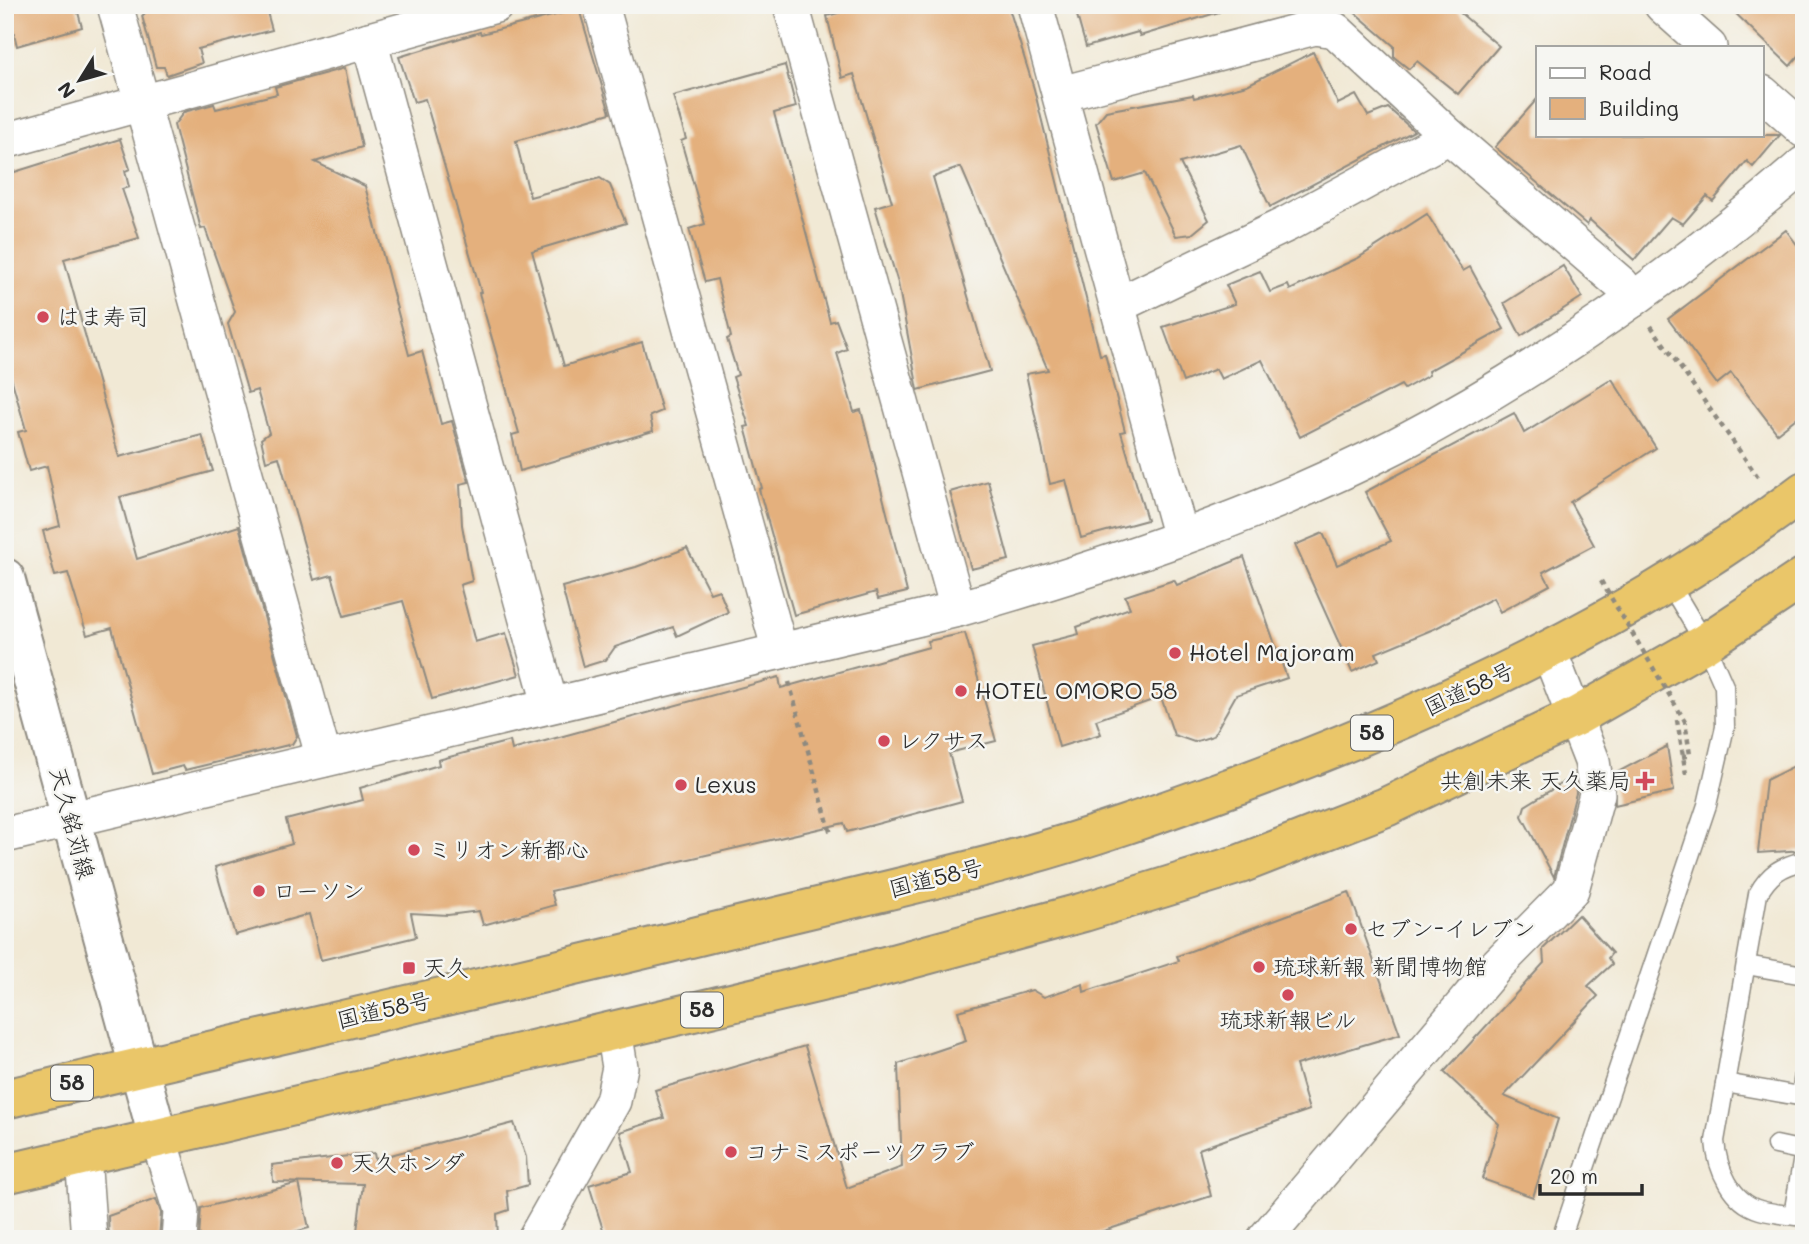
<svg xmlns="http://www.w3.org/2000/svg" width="1809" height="1244" viewBox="0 0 1809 1244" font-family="Mali,'Klee One',sans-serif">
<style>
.building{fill:#e4b07d}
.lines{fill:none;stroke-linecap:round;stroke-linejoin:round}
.service-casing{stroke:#8e8a80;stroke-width:21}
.minor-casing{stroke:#8e8a80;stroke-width:38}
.tertiary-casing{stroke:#8e8a80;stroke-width:42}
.trunk-casing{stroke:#8e8a80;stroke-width:42}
.path{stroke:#8e8a80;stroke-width:4.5;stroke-dasharray:5 5;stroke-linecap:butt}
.service{stroke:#fff;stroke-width:18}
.minor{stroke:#fff;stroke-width:35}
.tertiary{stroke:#fff;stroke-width:38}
.trunk{stroke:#eac669;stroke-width:38}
.path-bridge{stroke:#8e8a80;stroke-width:4.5;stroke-dasharray:5 5;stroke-linecap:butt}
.poi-dot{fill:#d1495b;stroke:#f6f6f2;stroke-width:2.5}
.labels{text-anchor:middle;stroke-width:5;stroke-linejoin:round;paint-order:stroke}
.shield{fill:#f6f6f2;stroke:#686867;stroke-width:2}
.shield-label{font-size:21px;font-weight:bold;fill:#2b2b2b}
.poi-label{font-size:23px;fill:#2b2b2b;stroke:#f6f6f2;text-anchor:start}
.street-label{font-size:23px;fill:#2b2b2b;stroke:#f6f6f2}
</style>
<rect width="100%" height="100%" fill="#f6f6f2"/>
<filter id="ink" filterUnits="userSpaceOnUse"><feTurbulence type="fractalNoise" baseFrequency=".0143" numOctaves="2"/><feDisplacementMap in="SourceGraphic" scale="14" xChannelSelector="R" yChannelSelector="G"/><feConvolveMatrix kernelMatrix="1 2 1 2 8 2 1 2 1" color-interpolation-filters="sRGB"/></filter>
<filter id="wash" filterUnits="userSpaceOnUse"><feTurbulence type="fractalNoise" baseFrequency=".00686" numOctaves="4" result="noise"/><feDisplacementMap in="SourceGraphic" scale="28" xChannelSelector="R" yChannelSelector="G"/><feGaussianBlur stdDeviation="1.57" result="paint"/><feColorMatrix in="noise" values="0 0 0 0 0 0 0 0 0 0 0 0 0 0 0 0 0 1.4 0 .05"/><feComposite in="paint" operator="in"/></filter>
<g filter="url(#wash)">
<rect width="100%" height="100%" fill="#f1e9d5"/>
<g id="blocks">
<g class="building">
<polygon points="7,5 76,5 82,27 17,46"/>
<polygon points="153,5 265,5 272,30 198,49 202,63 167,75 164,67 156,67 142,16"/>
<polygon points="868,5 1008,5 1034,89 1100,355 1105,354 1125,431 1121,432 1147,520 1081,538 1066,480 1050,484 1026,374 1048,370 961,167 933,177 990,371 918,390 898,283 875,207 892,202 854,74 842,78 827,16"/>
<polygon points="1074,5 1218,5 1219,12 1140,36 1138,32 1086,47"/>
<polygon points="1346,5 1451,5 1499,46 1458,94 1417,61 1409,69 1394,57 1394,46"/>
<polygon points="1727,5 1804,5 1804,50 1790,66"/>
<polygon points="579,9 610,113 516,141 530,197 600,178 610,185 626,223 532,251 564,366 642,342 662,411 650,416 653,431 520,471 512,435 519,433 479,293 481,292 425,99 414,102 399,57 480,32 481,34"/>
<polygon points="1313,52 1338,104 1356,95 1368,116 1388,108 1414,131 1270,207 1241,145 1180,163 1209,220 1192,234 1176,236 1145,173 1114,182 1096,123 1106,111 1193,95 1194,98 1247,85"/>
<polygon points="785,65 796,107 774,113 830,322 836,320 847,349 837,353 854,412 861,410 907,592 878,599 876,592 794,615 759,489 762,488 745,427 749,426 733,377 738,375 727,339 731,337 717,279 705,282 689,229 705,224 681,141 686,139 673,96"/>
<polygon points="345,68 362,147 315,162 365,186 409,355 422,351 441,424 452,421 469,482 460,484 462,525 472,581 460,585 475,642 506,633 519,675 432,699 403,601 344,616 332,575 314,580 279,457 266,461 261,439 269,433 257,390 248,393 228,324 235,312 205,228 201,229 174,125 184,112 214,104 216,109 277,94 275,87"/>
<polygon points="1538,98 1538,135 1780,135 1753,167 1747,161 1713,201 1707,196 1683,224 1671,217 1634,260 1590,220 1587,225 1495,147"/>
<polygon points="120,139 130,169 125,171 129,187 122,189 139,238 64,259 119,457 202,435 213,471 120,497 137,559 239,526 297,736 292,744 185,770 183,766 152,774 112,628 87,635 68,573 55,576 43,531 60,526 47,466 29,471 18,432 26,430 5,356 5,175"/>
<polygon points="1427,214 1463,271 1470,267 1504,329 1428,371 1429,375 1404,389 1401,385 1300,437 1262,360 1221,379 1216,369 1183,382 1163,327 1235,304 1226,285 1260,271 1270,292 1288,285 1290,290 1358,258"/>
<polygon points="1786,230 1804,254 1804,412 1777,433 1731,373 1717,384 1668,319"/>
<polygon points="1563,266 1582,297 1521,336 1504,303"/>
<polygon points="1612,379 1656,448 1570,502 1594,545 1543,572 1550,585 1500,612 1493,598 1436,628 1376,653 1379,660 1352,672 1295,545 1323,533 1337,565 1391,541 1365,492 1514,413 1524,433"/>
<polygon points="988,481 1009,560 971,569 950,492"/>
<polygon points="687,548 710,593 719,590 728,612 677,636 673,627 615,647 606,660 583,667 562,587 636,567"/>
<polygon points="1244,557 1287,678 1236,695 1213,736 1194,742 1174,735 1161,697 1096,720 1101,734 1059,747 1032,646 1079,634 1077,627 1130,608 1125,596 1174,580 1177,585"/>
<polygon points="965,633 996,741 949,753 962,801 847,832 844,823 551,891 555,905 483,925 479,911 448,915 411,913 416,937 321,960 309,914 235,935 215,867 292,844 286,820 363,800 360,788 439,765 438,760 510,741 512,750 779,677 781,688 929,647 928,641"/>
<polygon points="1667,746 1674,791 1615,805 1614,774"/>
<polygon points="1804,761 1804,850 1758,853 1766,780"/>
<polygon points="1574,776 1576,793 1554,877 1522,816 1525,806"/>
<polygon points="1349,892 1400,1034 1296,1065 1309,1110 1199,1149 1211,1196 1079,1239 606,1239 589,1185 632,1172 620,1132 664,1118 655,1090 805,1046 847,1188 902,1167 898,1064 966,1041 958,1011 1032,990 1044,997 1083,984 1084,992 1179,961 1177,956"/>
<polygon points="1578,915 1612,953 1608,958 1612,964 1588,986 1598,996 1504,1096 1558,1119 1533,1197 1482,1179 1499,1124 1444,1072 1544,963 1543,949"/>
<polygon points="514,1123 526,1157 528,1185 507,1191 509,1210 497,1214 498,1239 356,1239 363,1184 273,1182 272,1165 374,1153 375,1159"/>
<polygon points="299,1183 309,1228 268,1239 199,1239 201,1208"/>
<polygon points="156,1199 161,1213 159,1239 109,1239 108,1216"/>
</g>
</g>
</g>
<g filter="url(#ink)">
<use href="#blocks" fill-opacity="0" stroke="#8e8a80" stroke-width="2"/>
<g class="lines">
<g class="service-casing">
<g id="service">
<path d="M1804,861C1781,866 1769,874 1758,894L1715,1141C1717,1168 1731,1202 1760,1210C1774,1214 1790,1215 1804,1217"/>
<polyline points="1746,965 1804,975"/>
<polyline points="1725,1083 1804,1097"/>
<polyline points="1801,1096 1804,1074"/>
<polyline points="1776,1145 1804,1151"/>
<polyline points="1793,1215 1804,1151"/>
<polyline points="1561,1239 1707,805 1725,727 1724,686 1705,643 1668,581"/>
</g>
</g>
<g class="minor-casing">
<g id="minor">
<polyline points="115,5 324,759"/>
<polyline points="601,5 780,651"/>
<polyline points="791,5 958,609"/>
<polyline points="1035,5 1181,538"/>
<polyline points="1662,5 1709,47"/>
<polyline points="369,40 550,704"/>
<polyline points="1762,93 1804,130"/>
<polyline points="1061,94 1315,27 1335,30 1449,136 1621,284 1632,300"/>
<polyline points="5,141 496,5"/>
<polyline points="1118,305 1287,224 1449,136"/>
<path d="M5,835L958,609C1108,566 1259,516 1399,444C1542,369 1683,270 1804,164"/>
<polyline points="158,1137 181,1211 179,1239"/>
<polyline points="83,1156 89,1239"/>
<polyline points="535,1239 613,1101 620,1067 614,1031"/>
<polyline points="1265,1239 1497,965 1571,890 1597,794 1592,761 1549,651"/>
</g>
</g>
<g class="tertiary-casing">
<polyline id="tertiary" points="5,578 158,1137"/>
</g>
<g class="trunk-casing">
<g id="trunk">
<path d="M5,1099C248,1041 492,987 735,927C831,903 929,882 1024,856C1098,836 1171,809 1243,783C1441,709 1634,619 1804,491"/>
<polyline points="5,1174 863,972 1084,912 1240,864 1386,807 1577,716 1705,643 1804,577"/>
</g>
</g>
<g class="path">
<polyline points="1651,326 1758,477"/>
<polyline points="789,682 831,834"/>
<polyline points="1677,720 1686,774"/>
<polyline points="1682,757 1690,755 1685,721"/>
</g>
<use href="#service" class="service"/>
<use href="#minor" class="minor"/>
<use href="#tertiary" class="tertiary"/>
<use href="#trunk" class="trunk"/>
<polyline class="path-bridge" points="1601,581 1685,721"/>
</g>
</g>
<g class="poi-dot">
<circle cx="43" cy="317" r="7"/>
<circle cx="1175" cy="653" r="7"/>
<circle cx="961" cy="691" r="7"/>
<circle cx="884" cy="741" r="7"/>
<path d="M1641.5 770.5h7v7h7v7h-7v7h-7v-7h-7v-7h7z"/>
<circle cx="681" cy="785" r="7"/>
<circle cx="414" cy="850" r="7"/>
<circle cx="259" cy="891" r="7"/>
<circle cx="1351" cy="929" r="7"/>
<circle cx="1259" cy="967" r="7"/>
<rect x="402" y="961" width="14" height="14" rx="3.5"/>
<circle cx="1288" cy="995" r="7"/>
<circle cx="731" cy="1152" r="7"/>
<circle cx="337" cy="1163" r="7"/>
</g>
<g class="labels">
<g class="shield">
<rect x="1351" y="715.5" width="42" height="35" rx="5"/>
<rect x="681" y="992.5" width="42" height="35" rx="5"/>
<rect x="51" y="1065.5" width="42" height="35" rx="5"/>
</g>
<g class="shield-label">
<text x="1372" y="740">58</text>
<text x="702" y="1017">58</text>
<text x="72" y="1090">58</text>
</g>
<g class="poi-label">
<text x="57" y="325">はま寿司</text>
<text x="1189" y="661">Hotel Majoram</text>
<text x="975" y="699">HOTEL OMORO 58</text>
<text x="898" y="749">レクサス</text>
<text x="1631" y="789" text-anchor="end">共創未来 天久薬局</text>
<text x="695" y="793">Lexus</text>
<text x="428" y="858">ミリオン新都心</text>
<text x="273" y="899">ローソン</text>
<text x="1365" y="937">セブン-イレブン</text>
<text x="1273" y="975">琉球新報 新聞博物館</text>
<text x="423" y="976">天久</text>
<text x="1288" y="1028" text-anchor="middle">琉球新報ビル</text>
<text x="745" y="1160">コナミスポーツクラブ</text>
<text x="351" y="1171">天久ホンダ</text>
</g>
<g class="street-label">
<text transform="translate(1469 689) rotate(-25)" y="8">国道58号</text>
<text transform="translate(72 823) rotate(75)" y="8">天久銘苅線</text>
<text transform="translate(936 878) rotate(-14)" y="8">国道58号</text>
<text transform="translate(384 1010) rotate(-13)" y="8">国道58号</text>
</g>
</g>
<rect width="1809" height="1244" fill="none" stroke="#f6f6f2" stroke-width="28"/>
<rect x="1536" y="46" width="228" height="91" fill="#f6f6f2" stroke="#a5a5a2" stroke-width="2"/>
<rect x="1550" y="68" width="35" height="10" fill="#ffffff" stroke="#a5a5a2" stroke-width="2"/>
<text x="1599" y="80" font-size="21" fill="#2b2b2b">Road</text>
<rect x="1550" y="98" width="35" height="21" fill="#e4b07d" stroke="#a5a5a2" stroke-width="2"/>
<text x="1599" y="116" font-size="21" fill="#2b2b2b">Building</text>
<g transform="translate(80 80) rotate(233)" stroke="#f6f6f2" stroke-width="5" paint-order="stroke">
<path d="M0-5L12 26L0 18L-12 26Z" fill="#2b2b2b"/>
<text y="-10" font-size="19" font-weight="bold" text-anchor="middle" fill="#2b2b2b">N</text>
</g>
<path d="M1540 1184v10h102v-10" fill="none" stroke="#2b2b2b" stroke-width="3.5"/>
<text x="1550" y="1184" font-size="21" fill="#2b2b2b" stroke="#f6f6f2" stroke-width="5" paint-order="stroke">20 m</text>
</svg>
